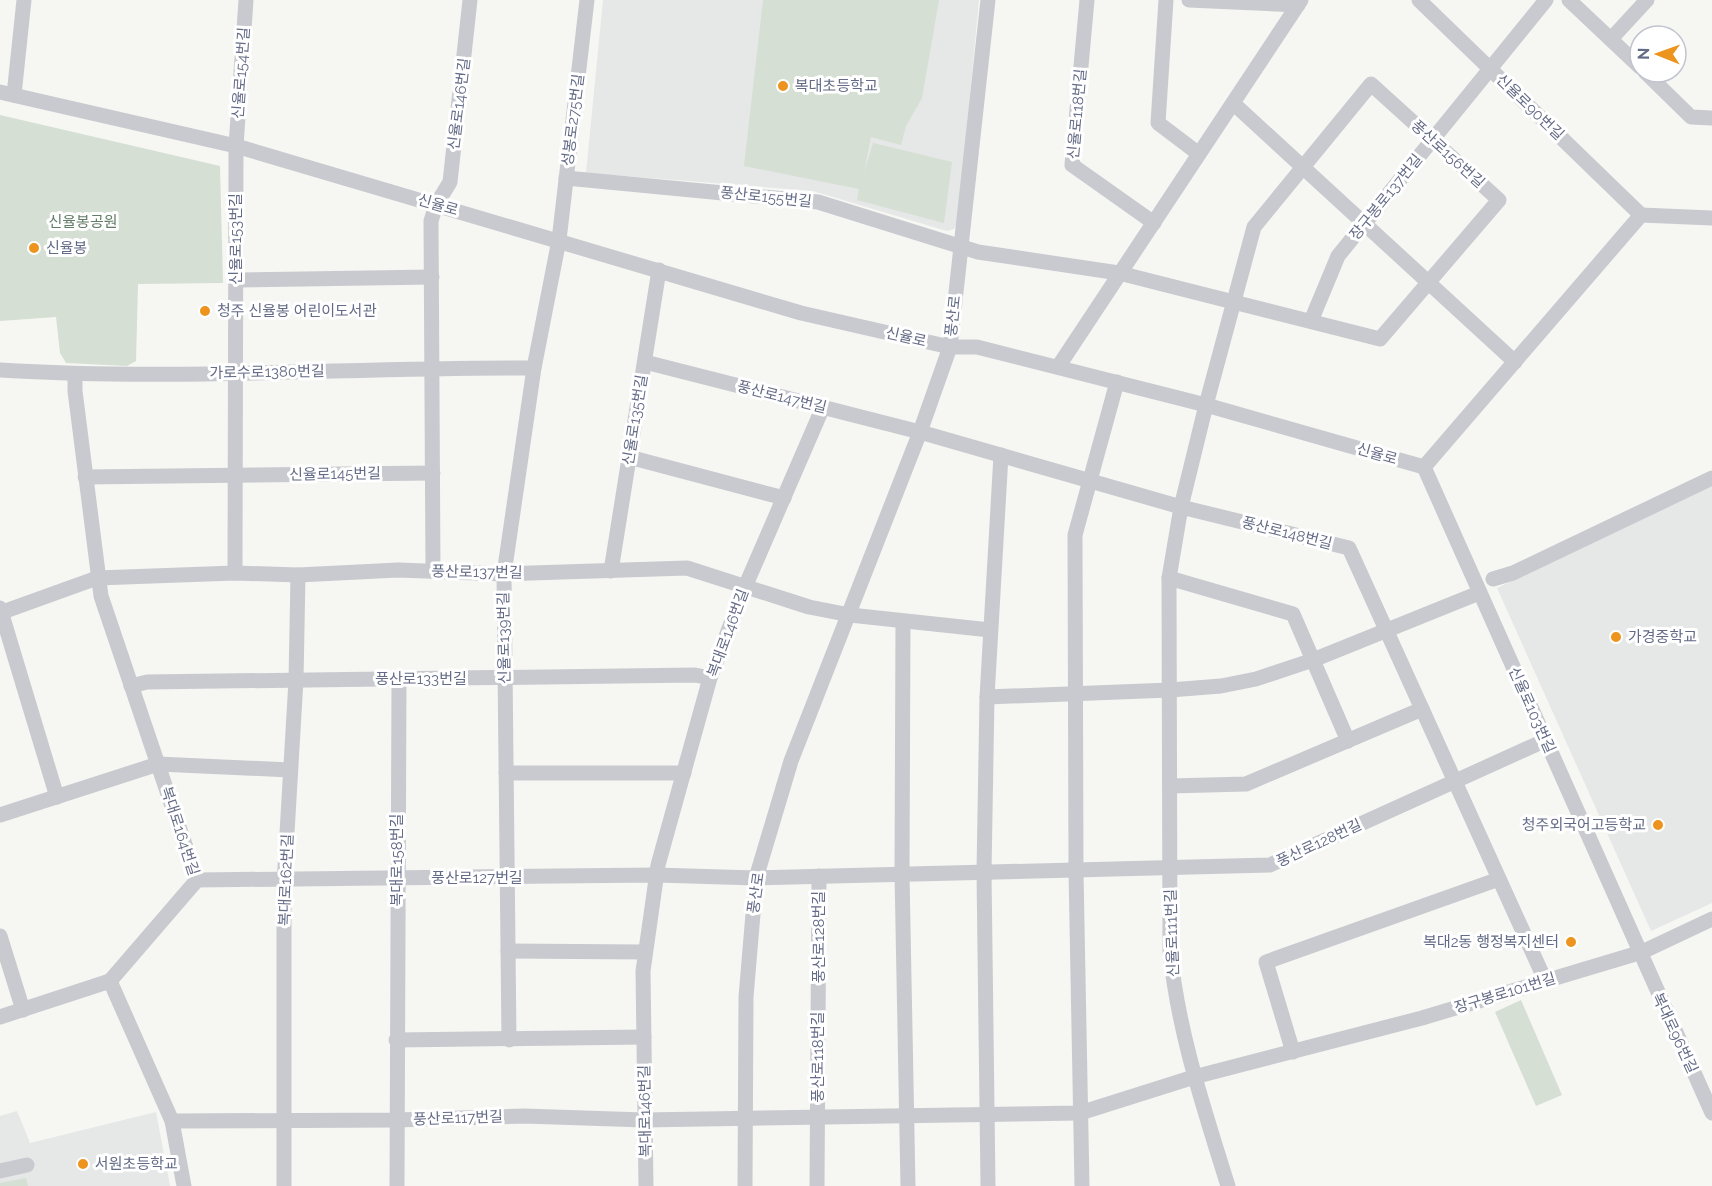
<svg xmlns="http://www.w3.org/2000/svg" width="1712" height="1186" viewBox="0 0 1712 1186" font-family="Raleway,'Noto Sans KR',sans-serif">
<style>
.built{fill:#e6e7e7}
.green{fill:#d5dfd4}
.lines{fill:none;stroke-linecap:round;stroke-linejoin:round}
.street{stroke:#c9cacf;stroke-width:15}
.poi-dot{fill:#ec941e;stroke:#fff;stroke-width:2}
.labels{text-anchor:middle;stroke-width:6;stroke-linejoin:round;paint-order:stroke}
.street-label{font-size:15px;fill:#646b86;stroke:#fff}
.poi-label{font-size:15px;fill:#646b86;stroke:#fff;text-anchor:start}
.park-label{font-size:15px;fill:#637d67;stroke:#fff}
</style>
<rect width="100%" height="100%" fill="#f6f7f3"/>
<g class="built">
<polygon points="603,0 979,0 958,223 954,229 947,231 813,191 586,173"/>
<polygon points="1712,486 1712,903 1651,931 1497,588"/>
<polygon points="17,1111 30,1143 156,1112 170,1186 0,1186 0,1116"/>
</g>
<g class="green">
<polygon points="763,0 939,0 922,98 906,126 901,145 871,137 864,172 873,143 952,162 944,223 857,200 859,189 744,166"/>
<polygon points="0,115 220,166 223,283 138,284 136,361 127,366 66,363 60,353 56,317 0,321"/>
<polygon points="1521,1000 1562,1095 1536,1106 1495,1012"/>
<polygon points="26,1178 28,1186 0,1186 0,1183"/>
</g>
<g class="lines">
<g class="street">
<polyline points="1087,0 1072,165 1154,223"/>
<polyline points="1166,0 1158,123 1199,154"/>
<polyline points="1189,0 1298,5"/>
<polyline points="1419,0 1641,215"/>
<polyline points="1569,0 1640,67"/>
<polyline points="1611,39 1647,0"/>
<polyline points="1645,72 1691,117 1712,118"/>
<polyline points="0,92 236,146 801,313 950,347 977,347 1206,405 1424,467"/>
<polyline points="14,95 24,0"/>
<polyline points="1233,103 1515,362"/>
<path d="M566,178L818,202L978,252L1119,273L1380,339L1499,200L1371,84L1254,227L1206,405L1181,507L1169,578L1170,951C1178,1032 1204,1109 1228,1186"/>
<polyline points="236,280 432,277"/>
<polyline points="1311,321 1338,256 1546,0"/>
<polyline points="645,362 920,432 1181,507 1349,548 1545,980"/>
<polyline points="1058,367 1301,0"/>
<path d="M0,370C178,381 356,367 534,368"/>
<polyline points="75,375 75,391 101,596 197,880 110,981"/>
<polyline points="629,457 784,498"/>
<polyline points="1424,467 1712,1113"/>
<polyline points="1424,467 1641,215 1712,218"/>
<polyline points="85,477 433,473"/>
<polyline points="433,571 431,221 436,205 450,182 470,0"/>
<polyline points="611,571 659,270"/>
<polyline points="235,573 236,146 246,0"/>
<polyline points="1169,578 1293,614 1348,741"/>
<polyline points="1493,579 1513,573 1712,478"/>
<polyline points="0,608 57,797"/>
<polyline points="0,613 97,578 235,573 298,575 398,570 504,574 687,568 809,607 850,615 990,630"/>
<polyline points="903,622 902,874 908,1186"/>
<polyline points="131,686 147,682 695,675 710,678"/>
<polyline points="987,697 1170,690 1221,686 1256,679 1313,660 1479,593"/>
<polyline points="506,773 684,773"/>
<polyline points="1170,786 1246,784 1422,709"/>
<polyline points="0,815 158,764 290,770"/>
<polyline points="197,880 656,875 756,878 1270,865 1546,740"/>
<polyline points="0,936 23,1010"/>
<polyline points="508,951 645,952"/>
<polyline points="110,981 172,1121 184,1186"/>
<polyline points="0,1017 110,981"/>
<polyline points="396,1040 644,1037"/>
<polyline points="509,1040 504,574 534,368 559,240 587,0"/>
<polyline points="1293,1052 1266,962 1499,879"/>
<polyline points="172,1121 396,1120 524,1116 644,1120 1080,1113 1194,1077 1422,1018 1642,952 1712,919"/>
<polyline points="0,1171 27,1165"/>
<polyline points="284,1186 284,884 296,680 298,575"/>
<polyline points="397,1186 399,680"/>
<polyline points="646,1186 643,971 658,865 710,678 745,587 823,407"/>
<polyline points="745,1186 746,997 756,878 791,761 920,432 950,347 988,0"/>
<polyline points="817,1186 819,876"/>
<polyline points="988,1186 984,872 987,697 1001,455"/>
<polyline points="1082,1186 1076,871 1075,535 1117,382"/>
</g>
</g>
<g class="poi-dot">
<circle cx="783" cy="86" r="6"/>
<circle cx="34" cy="248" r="6"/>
<circle cx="205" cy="311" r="6"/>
<circle cx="1616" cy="637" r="6"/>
<circle cx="1658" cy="825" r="6"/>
<circle cx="1571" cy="942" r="6"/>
<circle cx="83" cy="1164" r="6"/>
</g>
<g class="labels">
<g class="street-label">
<text transform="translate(241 73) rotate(-86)" y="5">신율로154번길</text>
<text transform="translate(459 104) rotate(-83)" y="5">신율로146번길</text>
<text transform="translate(1530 107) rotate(44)" y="5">신율로90번길</text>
<text transform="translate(1077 114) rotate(-85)" y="5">신율로118번길</text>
<text transform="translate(573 120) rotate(-83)" y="5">성봉로275번길</text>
<text transform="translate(1448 154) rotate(42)" y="5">풍산로156번길</text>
<text transform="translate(766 197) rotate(6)" y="5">풍산로155번길</text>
<text transform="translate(1386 197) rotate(-51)" y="5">장구봉로137번길</text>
<text transform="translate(438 205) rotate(16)" y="5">신율로</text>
<text transform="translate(236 239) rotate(-90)" y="5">신율로153번길</text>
<text transform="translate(953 316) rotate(-84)" y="5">풍산로</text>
<text transform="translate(906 337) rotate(13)" y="5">신율로</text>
<text transform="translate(267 372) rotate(-1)" y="5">가로수로1380번길</text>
<text transform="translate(782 397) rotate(14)" y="5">풍산로147번길</text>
<text transform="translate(635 420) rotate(-81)" y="5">신율로135번길</text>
<text transform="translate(1377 454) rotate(16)" y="5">신율로</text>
<text transform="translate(335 474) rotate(-1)" y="5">신율로145번길</text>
<text transform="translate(1287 533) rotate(14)" y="5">풍산로148번길</text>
<text transform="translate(477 572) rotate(1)" y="5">풍산로137번길</text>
<text transform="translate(728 633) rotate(-70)" y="5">복대로146번길</text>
<text transform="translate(504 638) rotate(-91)" y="5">신율로139번길</text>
<text x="421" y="684">풍산로133번길</text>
<text transform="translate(1532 710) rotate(66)" y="5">신율로103번길</text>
<text transform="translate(180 831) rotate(72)" y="5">복대로164번길</text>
<text transform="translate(1319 843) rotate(-25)" y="5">풍산로128번길</text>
<text transform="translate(397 860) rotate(-90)" y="5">복대로158번길</text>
<text x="477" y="883">풍산로127번길</text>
<text transform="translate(286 880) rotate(-88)" y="5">복대로162번길</text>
<text transform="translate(756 893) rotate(-82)" y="5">풍산로</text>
<text transform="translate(1172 933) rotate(-92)" y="5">신율로111번길</text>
<text transform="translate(819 937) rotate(-90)" y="5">풍산로128번길</text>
<text transform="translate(1505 993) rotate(-17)" y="5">장구봉로101번길</text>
<text transform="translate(1675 1033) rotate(65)" y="5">복대로96번길</text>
<text transform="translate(818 1057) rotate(-90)" y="5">풍산로118번길</text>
<text transform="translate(645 1111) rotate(-91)" y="5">복대로146번길</text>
<text transform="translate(458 1118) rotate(-2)" y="5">풍산로117번길</text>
</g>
<g class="poi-label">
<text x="795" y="91">복대초등학교</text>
<text x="46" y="253">신율봉</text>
<text x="217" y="316">청주 신율봉 어린이도서관</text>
<text x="1628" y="642">가경중학교</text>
<text x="1646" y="830" text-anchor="end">청주외국어고등학교</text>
<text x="1559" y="947" text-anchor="end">복대2동 행정복지센터</text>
<text x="95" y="1169">서원초등학교</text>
</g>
<g class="park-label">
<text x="83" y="227">신율봉공원</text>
</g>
</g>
<g transform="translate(1658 54) rotate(271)"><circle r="28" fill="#ffffff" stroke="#c1c4cf" stroke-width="1.5"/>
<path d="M0-4.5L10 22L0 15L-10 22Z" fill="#ec941e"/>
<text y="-9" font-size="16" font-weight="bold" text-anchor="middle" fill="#646b86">N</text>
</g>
</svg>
